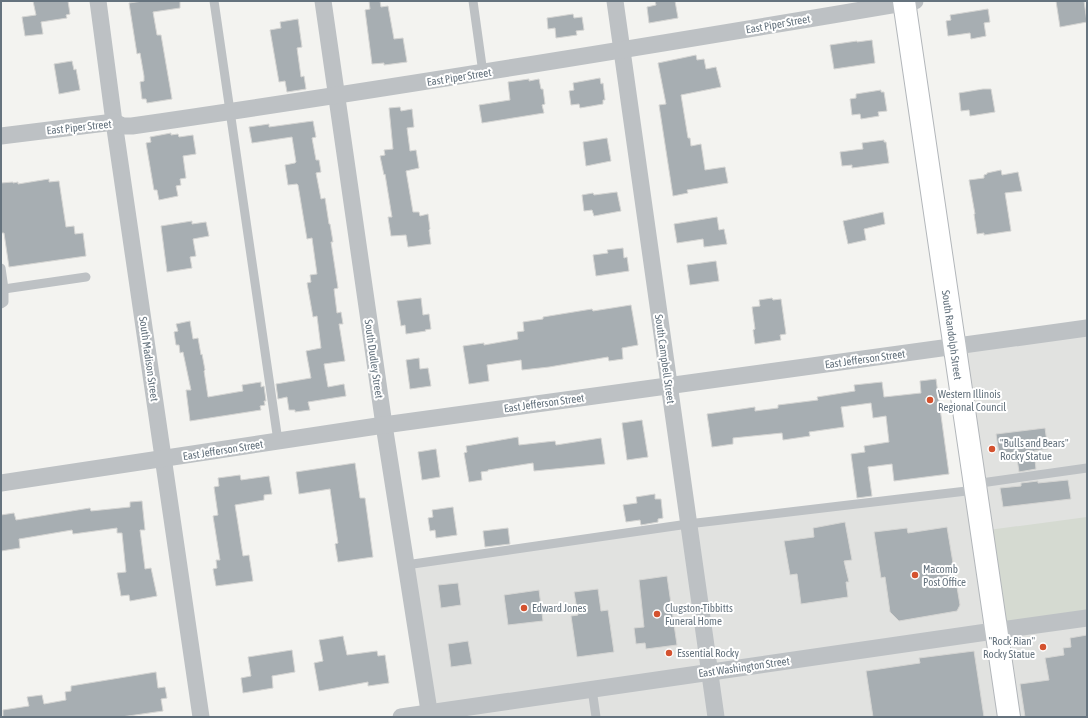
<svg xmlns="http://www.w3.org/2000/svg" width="1088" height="718" viewBox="0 0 1088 718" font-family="'Asap Condensed',sans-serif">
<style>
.built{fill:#e1e2e0}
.green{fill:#d5dad1}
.building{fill:#a7aeb2;stroke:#d5d5d3}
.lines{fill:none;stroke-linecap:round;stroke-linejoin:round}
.secondary-casing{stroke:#b2b6ba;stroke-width:24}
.lane{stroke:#bdc1c4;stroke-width:9}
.street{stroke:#bdc1c4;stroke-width:17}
.secondary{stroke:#fff;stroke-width:22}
.poi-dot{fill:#d4522f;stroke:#fff;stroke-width:1.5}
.labels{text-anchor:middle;stroke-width:4;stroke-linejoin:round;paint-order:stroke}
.street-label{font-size:11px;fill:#65737e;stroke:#fff}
.poi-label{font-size:11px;fill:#65737e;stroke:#fff;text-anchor:start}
</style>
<rect width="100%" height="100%" fill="#f3f3f0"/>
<polygon class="built" points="1087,328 1087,717 401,717 429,713 406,565 974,490 953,347"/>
<polygon class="green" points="1087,517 1087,618 995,630 981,531"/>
<g class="building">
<polygon points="33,1 68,1 70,14 66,15 67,18 41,22 43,34 25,36 22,17 36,15"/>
<polygon points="143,1 180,1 180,8 153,12 157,35 161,35 172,99 147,103 146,99 142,99 140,82 144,81 144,76 140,53 137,54 129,3"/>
<polygon points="369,1 380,1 381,7 388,6 394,39 403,38 407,62 384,65 384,63 372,64 365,10 370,9"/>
<polygon points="655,1 675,1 678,18 649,23 647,7 656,5"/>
<polygon points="1056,1 1084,1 1087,22 1060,27"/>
<polygon points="988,9 990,22 984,23 986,36 971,39 970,33 948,36 946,21 951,20 950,15"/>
<polygon points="573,14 574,18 582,17 584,30 576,31 577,35 556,38 555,28 548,29 547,18"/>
<polygon points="298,19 302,47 297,48 301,77 304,76 306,89 287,92 285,81 279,82 270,30 281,28 280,22"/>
<polygon points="872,40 875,63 834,69 830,45 857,41 857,42"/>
<polygon points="696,55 697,60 704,59 706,69 716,67 721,87 681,95 688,138 690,138 691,146 701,144 705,170 725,167 728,183 687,190 688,193 673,196 659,105 666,104 658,63"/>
<polygon points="72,61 74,70 76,69 80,90 59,94 54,64"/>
<polygon points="600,78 601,84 603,83 605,100 603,100 603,104 580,108 579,104 571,105 569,91 574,90 573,83"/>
<polygon points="529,79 529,81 539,79 541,89 543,89 545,104 542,105 544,113 482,123 479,105 510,100 508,82"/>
<polygon points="983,89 991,89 995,112 970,116 969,110 961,111 959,93"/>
<polygon points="881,90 881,92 884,92 887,111 878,112 879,116 861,119 860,114 852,115 850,99 856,98 856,94"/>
<polygon points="400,107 401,111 412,109 414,127 407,128 410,151 416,150 419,168 406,171 413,212 419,212 420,216 428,214 430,229 429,230 431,244 408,247 406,235 391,236 388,217 392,217 385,174 384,175 380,156 385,155 384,150 393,149 389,108"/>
<polygon points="313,121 316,137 312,138 316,160 319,160 321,172 316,173 321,199 325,198 329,224 330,224 333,242 331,242 338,288 334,289 337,313 341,312 343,324 339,324 345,361 324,364 328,387 344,384 346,396 308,402 310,410 295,412 295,410 289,410 287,397 278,399 276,384 311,378 306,351 321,348 317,316 313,317 307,283 311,282 310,275 317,274 312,238 307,239 298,185 297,184 288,185 285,165 295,163 296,162 292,137 252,143 249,127 269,124 269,127"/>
<polygon points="171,133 171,135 178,134 179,137 193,135 196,154 183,156 186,178 180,179 181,185 176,186 178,196 159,200 157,190 154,190 146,143 151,142 150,137"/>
<polygon points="607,138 611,161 586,166 583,142"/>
<polygon points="884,140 884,142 886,142 889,163 852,168 852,165 842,166 840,152 863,149 862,143"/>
<polygon points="1001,170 1002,175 1018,172 1022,191 1005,193 1011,231 984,235 984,233 977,234 974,214 975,214 969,180 984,178 984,175 987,174 987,173"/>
<polygon points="49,179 49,182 59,181 66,227 74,226 75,234 83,233 86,256 9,267 4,233 1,233 1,183 13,182 13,183 18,182 18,184"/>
<polygon points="617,192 621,211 594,216 592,210 584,211 582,195 593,193 594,195"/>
<polygon points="883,212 885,224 864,229 866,240 848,244 843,221"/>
<polygon points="717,217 719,230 724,229 727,244 704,247 703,239 677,243 674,224"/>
<polygon points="192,221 192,224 206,222 209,236 193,239 196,256 190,257 192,268 167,272 161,226"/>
<polygon points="623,248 624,258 627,257 629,271 596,276 593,255 608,253 607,250"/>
<polygon points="716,261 719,281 690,285 687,265"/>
<polygon points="421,298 423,315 429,314 431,329 425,330 426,331 406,334 405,325 401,326 397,301"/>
<polygon points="772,298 773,300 781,299 786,334 780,335 781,340 755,344 753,330 755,329 752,307 760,306 759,300"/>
<polygon points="631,305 638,345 622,348 623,359 609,361 608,357 549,367 522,370 521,360 487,365 489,381 469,384 463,346 484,343 484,345 518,339 517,332 524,331 523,322 543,319 543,317 592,309 593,311"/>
<polygon points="190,321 193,339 198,338 201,355 202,354 205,370 204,371 208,397 243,391 242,385 261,382 261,387 264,386 266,401 264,401 265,405 260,406 261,410 190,421 186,390 191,390 183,352 180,353 179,345 176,345 174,332 178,331 176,324"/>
<polygon points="419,358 420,369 428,368 431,386 410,389 406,360"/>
<polygon points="936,379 949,474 894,481 892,464 868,467 872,496 857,498 851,454 865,452 864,446 889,442 886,416 873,418 871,403 841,407 844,427 809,432 810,436 783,440 782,433 733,438 733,444 712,447 707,414 755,407 755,411 778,408 778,405 818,400 817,397 855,391 854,385 882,382 884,397 921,393 920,381"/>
<polygon points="642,420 648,457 627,460 622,423"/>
<polygon points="1045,428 1048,449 1034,451 1036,469 1019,472 1016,452 999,454 996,434"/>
<polygon points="518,437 519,445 555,441 556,445 601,438 605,464 534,471 533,463 488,470 488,471 481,472 482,480 469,482 464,453 467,452 466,446"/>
<polygon points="436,449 440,477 422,480 418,452"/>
<polygon points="355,463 360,498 365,498 373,557 338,562 335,544 338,543 330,489 299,494 296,472"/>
<polygon points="240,475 241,480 269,476 272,494 264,495 264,500 235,505 243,556 249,555 253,581 216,586 213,569 217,568 216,560 220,560 213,516 218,515 214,487 219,486 218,478"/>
<polygon points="1068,480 1071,499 1003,507 1000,488 1021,486 1021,483 1038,481 1038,483"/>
<polygon points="655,494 655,499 661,499 663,518 658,519 658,522 641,525 640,520 626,522 623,505 637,503 636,497"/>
<polygon points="142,501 145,530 140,530 145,569 151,568 157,596 130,601 129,595 121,596 117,573 126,572 122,533 117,533 117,528 73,534 72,530 19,539 20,548 1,551 1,515 14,513 16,520 90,508 91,511 130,507 130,502"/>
<polygon points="453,507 457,535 436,538 435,530 430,531 428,518 433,517 432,510"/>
<polygon points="845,522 852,560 844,561 849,582 846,582 848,597 801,604 797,574 790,575 784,541 814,537 813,528"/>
<polygon points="947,527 960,605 957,611 899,621 890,612 885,577 881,578 874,532 907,528 908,533"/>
<polygon points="508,528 510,544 485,547 483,531"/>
<polygon points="667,576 677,645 646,649 645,643 636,644 634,628 644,627 639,580"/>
<polygon points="458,583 461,605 441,608 438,585"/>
<polygon points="598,589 601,611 608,610 614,652 577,657 571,616 578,615 574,592"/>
<polygon points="539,590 543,621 508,625 504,595"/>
<polygon points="1087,635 1087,717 1025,717 1020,684 1049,680 1045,658 1064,655 1063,648 1071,647 1070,638"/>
<polygon points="343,636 347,655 377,651 378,656 385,655 389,683 368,686 368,682 319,691 314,663 323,661 319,640"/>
<polygon points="468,641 472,664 451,667 448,644"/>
<polygon points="292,650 295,672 272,676 273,688 243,693 241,678 251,676 248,657"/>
<polygon points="974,651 984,717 873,717 866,671 920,663 919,658"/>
<polygon points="156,672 158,688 165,687 167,698 161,699 163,711 121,717 3,717 3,710 29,706 27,697 42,695 44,704 66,700 65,692 71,691 71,686"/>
</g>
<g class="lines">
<g class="secondary-casing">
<polyline id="secondary" points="904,1 1009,717"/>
</g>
<g class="lane">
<polyline points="214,1 278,441"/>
<polyline points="473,1 483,73"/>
<polyline points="1,268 4,289 4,302 1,304"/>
<polyline points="4,289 86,277"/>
<polyline points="974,484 1087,468"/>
<polyline points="406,565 688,524 975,490"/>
<polyline points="592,689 596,717"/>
</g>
<g class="street">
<polyline points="98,1 114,122 201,717"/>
<polyline points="323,1 384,425 430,717"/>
<polyline points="615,1 716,717"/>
<path d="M1,136L114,122L123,126H132C394,88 655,45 915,1"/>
<polyline points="1,483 384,425 1087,328"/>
<polyline points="401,717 980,633 1087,618"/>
</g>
<use href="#secondary" class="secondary"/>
</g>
<g class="poi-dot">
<circle cx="930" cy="400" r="4"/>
<circle cx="992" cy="449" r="4"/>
<circle cx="915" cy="575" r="4"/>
<circle cx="524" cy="608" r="4"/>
<circle cx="657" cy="614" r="4"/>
<circle cx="1043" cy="647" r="4"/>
<circle cx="669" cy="653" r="4"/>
</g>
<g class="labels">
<g class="street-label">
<text transform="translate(778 24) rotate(-10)" y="4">East Piper Street</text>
<text transform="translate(459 77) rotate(-9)" y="4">East Piper Street</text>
<text transform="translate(79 127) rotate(-6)" y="4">East Piper Street</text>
<text transform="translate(952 335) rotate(82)" y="4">South Randolph Street</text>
<text transform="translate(149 359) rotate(82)" y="4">South Madison Street</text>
<text transform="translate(374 359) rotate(82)" y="4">South Dudley Street</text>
<text transform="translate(665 359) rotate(82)" y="4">South Campbell Street</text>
<text transform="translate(865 359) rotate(-8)" y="4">East Jefferson Street</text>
<text transform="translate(544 403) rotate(-8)" y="4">East Jefferson Street</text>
<text transform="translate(223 450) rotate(-9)" y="4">East Jefferson Street</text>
<text transform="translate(744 667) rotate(-8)" y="4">East Washington Street</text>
</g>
<g class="poi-label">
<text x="938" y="398">Western Illinois<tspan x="938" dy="13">Regional Council</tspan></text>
<text x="1000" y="447">"Bulls and Bears"<tspan x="1000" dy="13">Rocky Statue</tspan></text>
<text x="923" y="573">Macomb<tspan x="923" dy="13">Post Office</tspan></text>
<text x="532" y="612">Edward Jones</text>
<text x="665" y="612">Clugston-Tibbitts<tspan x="665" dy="13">Funeral Home</tspan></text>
<text x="1035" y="645" text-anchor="end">"Rock Rian"<tspan x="1035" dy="13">Rocky Statue</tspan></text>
<text x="677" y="657">Essential Rocky</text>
</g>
</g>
<rect width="1088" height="718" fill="none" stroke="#65737e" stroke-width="4"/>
</svg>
